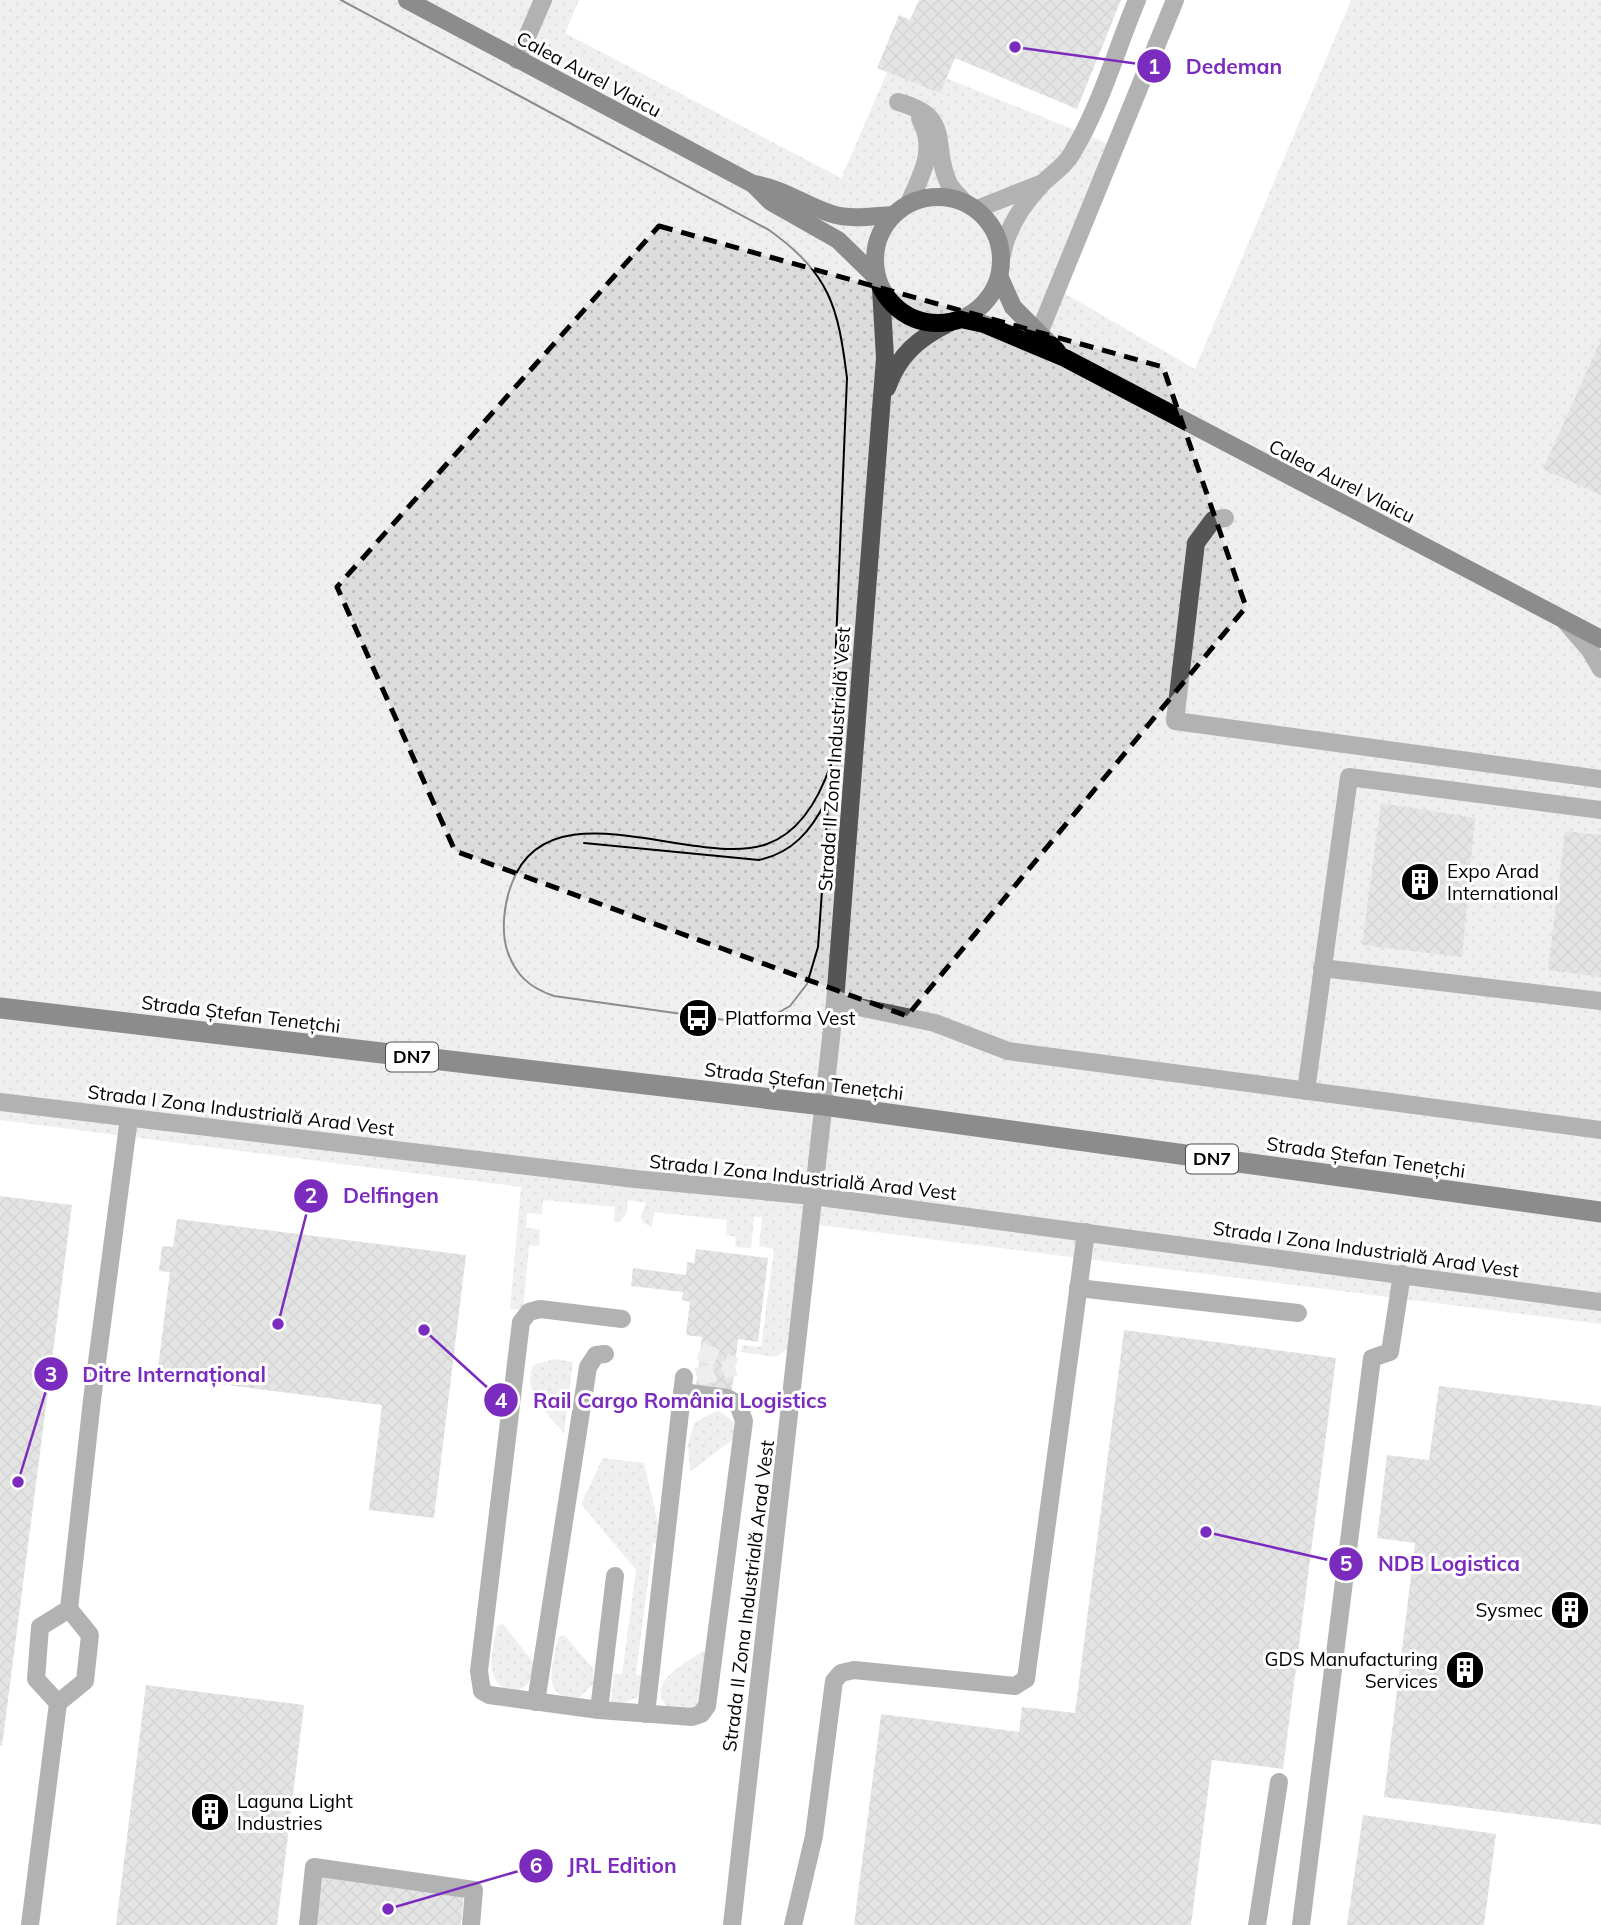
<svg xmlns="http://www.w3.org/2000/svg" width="1601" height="1925" viewBox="0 0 1601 1925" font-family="Mulish,sans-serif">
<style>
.grass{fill:url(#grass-dots)}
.building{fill:url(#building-cross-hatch)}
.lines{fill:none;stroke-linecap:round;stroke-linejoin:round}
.minor-tunnel{stroke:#d9d9d9;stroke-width:18;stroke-dasharray:18 9;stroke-linecap:butt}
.major-casing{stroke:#dbdbdb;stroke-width:19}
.highway-casing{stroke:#dbdbdb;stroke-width:23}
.minor{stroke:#555;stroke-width:18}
.major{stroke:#000;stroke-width:18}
.highway{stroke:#000;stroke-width:21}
.tram{stroke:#000;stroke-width:2}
.marked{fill:none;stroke:#000;stroke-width:5;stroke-dasharray:14 9;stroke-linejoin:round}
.labels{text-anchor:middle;stroke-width:6;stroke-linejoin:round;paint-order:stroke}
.shield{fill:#fff;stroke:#4c4c4c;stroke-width:2}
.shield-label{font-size:18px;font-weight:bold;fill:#000}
.street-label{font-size:19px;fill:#000;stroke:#fff}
.poi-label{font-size:19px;fill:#000;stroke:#fff;text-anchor:start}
.leader{fill:none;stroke:#7b2cbf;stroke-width:2.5}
.callout-dot{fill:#7b2cbf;stroke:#fff;stroke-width:2.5}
.mark-label{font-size:21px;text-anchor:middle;font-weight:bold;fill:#fff}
.callout-label{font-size:21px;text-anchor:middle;font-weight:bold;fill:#7b2cbf;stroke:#fff;stroke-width:6;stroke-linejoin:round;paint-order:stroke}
</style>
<defs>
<pattern id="grass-dots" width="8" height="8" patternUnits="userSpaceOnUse" patternTransform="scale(1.75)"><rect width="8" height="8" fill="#dcdcdc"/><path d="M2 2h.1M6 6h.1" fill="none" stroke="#bbb" stroke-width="1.8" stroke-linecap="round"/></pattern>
<pattern id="building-cross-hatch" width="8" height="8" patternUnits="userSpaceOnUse" patternTransform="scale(1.75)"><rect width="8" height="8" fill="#c4c4c4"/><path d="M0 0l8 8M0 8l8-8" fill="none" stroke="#a7a7a7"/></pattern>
</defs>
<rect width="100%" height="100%" fill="#fff"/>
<g class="grass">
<path d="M0,0H579L565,33L841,178L894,57L1109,144L1050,285L1195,369L1351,0H1601V1324L803,1223L789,1348L775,1357L741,1352L742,1345L761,1347L774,1249L759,1246L762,1217H754L751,1248L735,1247L736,1237L726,1235L727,1220L654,1212L652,1227L643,1223L641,1216L646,1203L627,1200C630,1211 625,1217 617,1223L614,1222L615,1207L543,1200L542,1214L527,1213L526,1228L540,1229L539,1246H529L523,1310L510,1309L521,1187L0,1120Z"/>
<path d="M555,1359L573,1362L564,1433C546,1411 522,1394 533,1365Z"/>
<polygon points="718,1410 734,1422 735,1438 690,1472 688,1444 694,1423"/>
<polygon points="603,1458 644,1463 663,1545 653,1543 636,1674 643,1677 640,1696 621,1704 611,1702 614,1674 622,1674 636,1570 581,1504"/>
<path d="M503,1624L534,1663C531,1682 529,1689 509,1692C482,1677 493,1651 497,1626Z"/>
<path d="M564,1635L593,1668V1684L580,1697C538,1702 554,1662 558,1637Z"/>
<path d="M703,1651L709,1654L698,1708L670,1710C643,1684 684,1664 703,1651Z"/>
</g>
<g class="building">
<polygon points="919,0 1121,0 1077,109 955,58 940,93 877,68 899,15 910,20"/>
<polygon points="1601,340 1601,495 1543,469"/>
<polygon points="1381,803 1475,818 1462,957 1362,945"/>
<polygon points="1565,831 1601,835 1601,977 1548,970"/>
<polygon points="0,1196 72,1205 2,1746 0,1746"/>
<polygon points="177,1219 466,1255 434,1518 369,1510 382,1405 157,1376 170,1272 159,1271 162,1246 173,1247"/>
<polygon points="696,1249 768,1258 758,1342 738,1339 732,1390 696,1386 702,1337 686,1335 690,1302 682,1300 683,1292 631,1286 633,1268 686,1275 687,1262 694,1263"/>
<polygon points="1124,1330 1336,1358 1283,1769 1212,1760 1191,1925 854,1925 881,1714 1019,1732 1022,1707 1075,1713"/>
<polygon points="1439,1386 1601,1406 1601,1825 1384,1797 1415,1543 1377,1538 1387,1455 1429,1460"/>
<polygon points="146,1685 304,1705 277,1925 116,1925"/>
<polygon points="1363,1815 1496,1834 1484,1925 1347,1925"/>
<polygon points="318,1876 464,1894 461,1925 312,1925"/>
</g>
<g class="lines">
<g class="minor-tunnel">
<polyline points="700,1351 735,1367"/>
<polyline points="697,1377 735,1367"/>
</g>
<g class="major-casing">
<g id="major">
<polyline points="407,0 753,184 771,202 838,240 876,277"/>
<path d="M753,184C785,189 803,205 832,214C851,220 873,216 893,215"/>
<circle cx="938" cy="260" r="63"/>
<polyline points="1000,278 1013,307 1057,351"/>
<polyline points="961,319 984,324 1065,358 1601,639"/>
</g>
</g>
<g class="highway-casing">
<polyline id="highway" points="0,1008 823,1105 1601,1212"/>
</g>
<g class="minor">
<polyline points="517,60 543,0"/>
<path d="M898,102C955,117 930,145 949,184C953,191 959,196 964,202"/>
<path d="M909,203C922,174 937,148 920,119"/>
<polyline points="977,209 1040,184"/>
<path d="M1002,255C1007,228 1022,205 1041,185C1051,174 1063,168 1071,155C1100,108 1116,50 1137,0"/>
<polyline points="1039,333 1175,0"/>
<path d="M887,388C898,355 919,338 949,323"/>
<polyline points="1225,518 1213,520 1196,543 1175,721 1601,779"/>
<polyline points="1565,621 1590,650 1601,669"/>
<polyline points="1322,968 1601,1001"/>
<polyline points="835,1002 935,1023 1008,1051 1601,1130"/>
<polyline points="1306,1091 1349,777 1601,810"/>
<polyline points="0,1102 635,1179 813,1196 1601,1302"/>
<polyline points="1078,1288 1298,1313"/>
<polyline points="622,1319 540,1309 529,1312 521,1322 479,1671 482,1691 489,1695 599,1710 692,1717 701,1714 707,1706 744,1421 738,1404 727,1398 682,1392"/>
<polyline points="69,1609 92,1400 129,1118"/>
<polygon points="69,1609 90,1635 85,1681 58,1703 36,1679 40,1627"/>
<polyline points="536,1702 588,1367 596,1355 605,1354"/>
<polyline points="599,1710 615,1576"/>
<polyline points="646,1714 684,1377"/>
<polyline points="30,1925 58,1703"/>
<polyline points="308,1925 314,1867 474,1890 471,1925"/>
<polyline points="732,1925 835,1002 885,358 881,289"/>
<polyline points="793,1925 814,1836 834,1681 841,1673 854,1670 1015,1686 1026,1679 1086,1232"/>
<polyline points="1257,1925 1279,1782"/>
<polyline points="1301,1925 1372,1358 1390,1352 1402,1274"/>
</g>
<use href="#major" class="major"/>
<use href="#highway" class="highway"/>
<g class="tram">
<path d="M341,0L769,230C830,274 838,306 847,378L831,764L818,947L807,984L790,1006L763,1021L746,1023L554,996C530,988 515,975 507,950C501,930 504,903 512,883C549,783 697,870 767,844C801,832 820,796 831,764"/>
<path d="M584,843L759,860C792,853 811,831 826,801"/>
</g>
</g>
<path d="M0 0H1601V1925H0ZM659,226L1163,367L1246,607L907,1016L455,851L337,587Z" fill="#fff" fill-opacity=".55" fill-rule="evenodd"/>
<path class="marked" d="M659,226L1163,367L1246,607L907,1016L455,851L337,587Z"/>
<defs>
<g id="building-disc" transform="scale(2.0125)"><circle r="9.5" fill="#000" stroke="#fff"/><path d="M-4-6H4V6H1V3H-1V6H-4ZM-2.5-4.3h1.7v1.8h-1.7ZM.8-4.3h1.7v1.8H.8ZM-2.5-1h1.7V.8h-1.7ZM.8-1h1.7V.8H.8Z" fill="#fff"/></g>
<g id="bus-disc" transform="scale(2.0125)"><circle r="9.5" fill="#000" stroke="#fff"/><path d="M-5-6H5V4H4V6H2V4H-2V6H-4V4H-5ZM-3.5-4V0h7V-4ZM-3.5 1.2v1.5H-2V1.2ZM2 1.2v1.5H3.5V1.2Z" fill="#fff"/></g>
</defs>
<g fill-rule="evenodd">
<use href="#building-disc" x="1420" y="882"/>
<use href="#bus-disc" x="698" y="1018"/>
<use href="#building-disc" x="1570" y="1610"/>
<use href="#building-disc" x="1465" y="1670"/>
<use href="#building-disc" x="210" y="1812"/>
</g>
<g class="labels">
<g class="shield">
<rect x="386" y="1042.5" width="52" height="29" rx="5"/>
<rect x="1186" y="1144.5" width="52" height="29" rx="5"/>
</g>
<g class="shield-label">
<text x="412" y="1063">DN7</text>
<text x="1212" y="1165">DN7</text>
</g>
<g class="street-label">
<text transform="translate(589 74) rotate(28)" y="7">Calea Aurel Vlaicu</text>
<text transform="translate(1342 481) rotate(27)" y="7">Calea Aurel Vlaicu</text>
<text transform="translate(834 759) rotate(-86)" y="7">Strada II Zona Industrială Vest</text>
<text transform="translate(241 1014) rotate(7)" y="7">Strada Ștefan Tenețchi</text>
<text transform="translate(804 1081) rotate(7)" y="7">Strada Ștefan Tenețchi</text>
<text transform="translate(241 1110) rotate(7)" y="7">Strada I Zona Industrială Arad Vest</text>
<text transform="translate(1366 1157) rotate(8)" y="7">Strada Ștefan Tenețchi</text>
<text transform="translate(803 1177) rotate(6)" y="7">Strada I Zona Industrială Arad Vest</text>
<text transform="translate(1366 1249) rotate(8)" y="7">Strada I Zona Industrială Arad Vest</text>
<text transform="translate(748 1596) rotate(-83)" y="7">Strada II Zona Industrială Arad Vest</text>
</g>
<g class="poi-label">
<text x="1447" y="878">Expo Arad<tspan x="1447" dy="22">International</tspan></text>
<text x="725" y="1025">Platforma Vest</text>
<text x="1543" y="1617" text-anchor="end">Sysmec</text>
<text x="1438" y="1666" text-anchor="end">GDS Manufacturing<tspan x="1438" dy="22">Services</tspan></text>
<text x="237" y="1808">Laguna Light<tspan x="237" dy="22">Industries</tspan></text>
</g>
</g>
<path class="leader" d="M1015 47L1154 66M278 1324L311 1196M18 1482L51 1374M424 1330L501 1400M1206 1532L1346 1564M388 1909L536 1866"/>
<g class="callout-dot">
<circle cx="1015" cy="47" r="7"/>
<circle cx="278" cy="1324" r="7"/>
<circle cx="18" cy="1482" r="7"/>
<circle cx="424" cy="1330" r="7"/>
<circle cx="1206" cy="1532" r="7"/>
<circle cx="388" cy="1909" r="7"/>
<circle cx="1154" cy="66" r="18"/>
<circle cx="311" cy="1196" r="18"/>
<circle cx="51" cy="1374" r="18"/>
<circle cx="501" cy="1400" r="18"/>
<circle cx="1346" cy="1564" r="18"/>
<circle cx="536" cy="1866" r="18"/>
</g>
<g class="mark-label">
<text x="1154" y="74">1</text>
<text x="311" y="1203">2</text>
<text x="51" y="1382">3</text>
<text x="501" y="1408">4</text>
<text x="1346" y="1571">5</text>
<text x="536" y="1873">6</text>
</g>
<g class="callout-label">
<text x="1234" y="74">Dedeman</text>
<text x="391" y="1203">Delfingen</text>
<text x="174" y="1382">Ditre Internațional</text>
<text x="680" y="1408">Rail Cargo România Logistics</text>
<text x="1449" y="1571">NDB Logistica</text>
<text x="622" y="1873">JRL Edition</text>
</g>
</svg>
